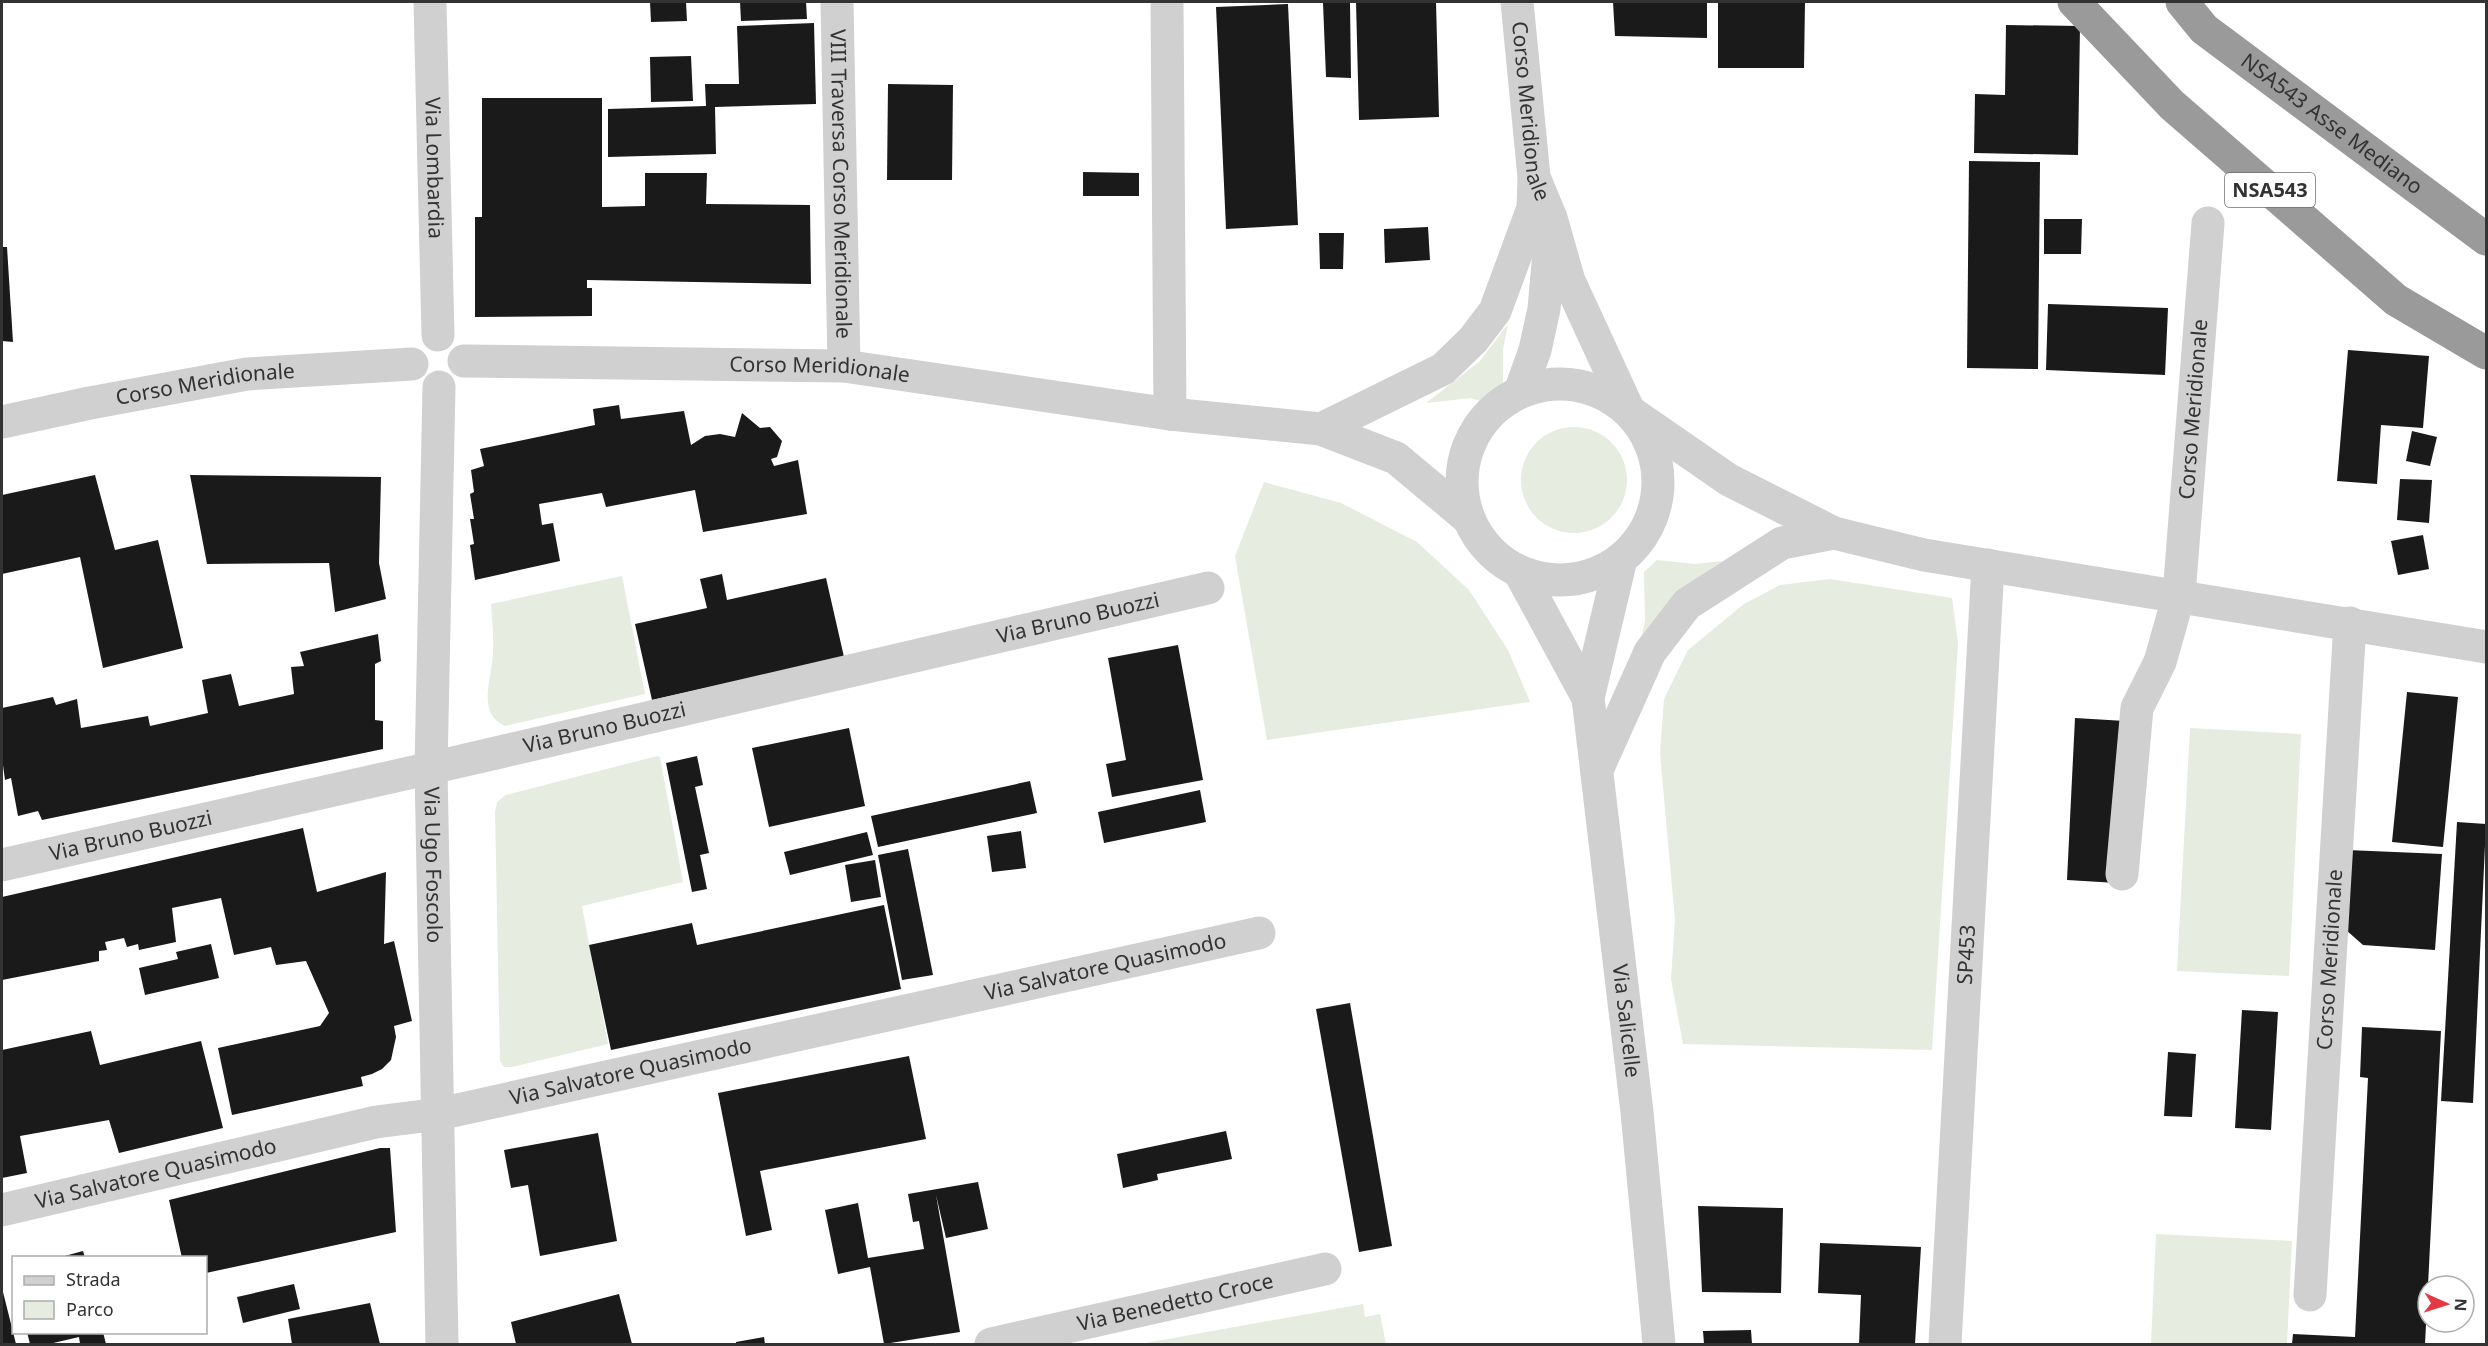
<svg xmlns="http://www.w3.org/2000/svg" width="2488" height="1346" viewBox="0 0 2488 1346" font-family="'Noto Sans',sans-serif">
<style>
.green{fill:#e6ecdf}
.building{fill:#1a1a1a}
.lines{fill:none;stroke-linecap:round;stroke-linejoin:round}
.minor{stroke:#d0d0d0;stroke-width:33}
.highway{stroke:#9a9a9a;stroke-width:33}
.labels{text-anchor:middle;stroke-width:6;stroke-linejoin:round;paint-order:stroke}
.shield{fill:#fff;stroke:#707070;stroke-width:1.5}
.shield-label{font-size:20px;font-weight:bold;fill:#333}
.street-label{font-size:21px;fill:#333;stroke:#fff}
</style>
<rect width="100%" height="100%" fill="#fff"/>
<g class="green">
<polygon points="1508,324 1503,349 1503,390 1487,403 1471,398 1426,403 1479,362"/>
<circle cx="1574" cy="480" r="53"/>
<polygon points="1264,482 1341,503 1417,542 1469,590 1508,650 1530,702 1267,740 1235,556"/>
<path d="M1657,560L1695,564L1723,561C1684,586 1670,604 1641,640L1645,621L1644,572Z"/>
<path d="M622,576L645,694L505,726C475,713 493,676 493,652C494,636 492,620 491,604Z"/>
<polygon points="1830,579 1952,598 1958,643 1932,1050 1683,1044 1671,979 1675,920 1660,753 1664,699 1688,650 1744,604 1780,585"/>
<polygon points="2190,728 2301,734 2289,976 2177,971"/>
<polygon points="657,756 660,757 683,882 582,906 608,1044 512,1067 504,1067 500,1061 495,812 497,802 506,795"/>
<polygon points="2156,1234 2292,1241 2287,1344 2151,1344"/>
<polygon points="1363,1304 1365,1317 1380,1314 1386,1344 1140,1344"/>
</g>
<g class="building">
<polygon points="650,2 686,2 687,21 651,22"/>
<polygon points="740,2 806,2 807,19 741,21"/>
<polygon points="1356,2 1436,2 1439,117 1359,120"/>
<polygon points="1613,2 1707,2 1707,38 1615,36"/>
<polygon points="1718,2 1805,2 1804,68 1718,68"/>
<polygon points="1323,3 1350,3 1351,78 1326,77"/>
<polygon points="1288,4 1298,225 1226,229 1216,7"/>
<polygon points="814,23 816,104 715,107 716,154 608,157 608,109 706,106 705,84 739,84 737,26"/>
<polygon points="2006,25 2080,26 2078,155 1974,153 1975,94 2005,95"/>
<polygon points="691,56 693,101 651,102 650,57"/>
<polygon points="888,84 953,85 952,180 887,180"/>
<polygon points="482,98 602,98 602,207 645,206 645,173 707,173 706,204 810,205 811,284 587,280 587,288 592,288 592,316 475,317 475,217 482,217"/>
<polygon points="1969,161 2040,162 2038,369 1967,368"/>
<polygon points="1083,172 1139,173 1139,196 1083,196"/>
<polygon points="2044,219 2082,219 2081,254 2044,254"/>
<polygon points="1428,227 1430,260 1385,263 1384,229"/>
<polygon points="1319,233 1344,233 1343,269 1320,269"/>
<polygon points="2,247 7,247 13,342 2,341"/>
<polygon points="2048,304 2168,308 2165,375 2046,370"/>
<polygon points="2348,350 2429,356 2423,428 2381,425 2377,484 2337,481"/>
<polygon points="619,405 621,419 684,411 691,445 705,436 720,434 735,437 742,413 760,428 770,427 782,441 777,457 771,459 774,466 798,460 807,514 703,532 695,490 606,507 602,493 539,504 542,525 553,523 560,561 475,580 470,545 474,544 470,519 474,519 470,494 474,492 471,470 484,466 480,449 595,425 593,409"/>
<polygon points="2412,431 2437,437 2430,466 2406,461"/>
<polygon points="95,475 115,550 158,540 183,648 103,668 80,557 2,574 2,495"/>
<polygon points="190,475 381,477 379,563 386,599 335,612 329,563 207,564"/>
<polygon points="2400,479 2432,480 2429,523 2397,520"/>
<polygon points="2423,535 2429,569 2398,575 2391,541"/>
<polygon points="722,574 727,600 826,578 844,657 652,700 635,624 707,608 700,579"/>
<polygon points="378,634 381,661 375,664 375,720 383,721 383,749 42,820 38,811 18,816 11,778 5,780 2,758 2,708 53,697 56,705 77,699 81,728 148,716 150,726 208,713 202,680 231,674 239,706 294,694 291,667 304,666 300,652"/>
<polygon points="1178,645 1203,780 1112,797 1106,764 1126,760 1108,658"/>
<polygon points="2407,692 2458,697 2443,847 2392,842"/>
<polygon points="2075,718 2125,721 2117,883 2067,880"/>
<polygon points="849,728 865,806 769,827 752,748"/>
<polygon points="697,756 703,785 695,787 709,853 700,855 707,889 692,892 666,763"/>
<polygon points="1030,781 1037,813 878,847 871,816"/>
<polygon points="1200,790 1206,822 1104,843 1098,812"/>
<polygon points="2457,822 2486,824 2473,1103 2441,1101"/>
<polygon points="303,828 317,892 386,872 384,944 394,941 412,1021 394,1026 396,1037 391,1060 382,1069 372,1074 361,1077 363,1086 232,1115 218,1048 320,1026 329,1013 306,961 276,965 271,947 234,955 221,898 172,908 176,942 139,950 138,944 127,947 124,938 105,942 107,950 99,951 99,961 2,980 2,897"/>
<polygon points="1021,831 1026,868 992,872 987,836"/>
<polygon points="867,832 873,855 790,875 784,852"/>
<polygon points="908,849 933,975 902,980 878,855"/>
<polygon points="2347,850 2442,854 2435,950 2363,945 2346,930"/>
<polygon points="875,860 881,897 851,902 845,865"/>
<polygon points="884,905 901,989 611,1050 589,945 692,923 697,945"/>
<polygon points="211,944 219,978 145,995 139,968 178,959 176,952"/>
<polygon points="1350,1003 1392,1246 1359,1252 1316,1009"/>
<polygon points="2242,1010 2278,1012 2271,1130 2235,1128"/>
<polygon points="2362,1027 2441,1031 2425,1344 2292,1344 2293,1334 2355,1337 2368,1078 2360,1077"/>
<polygon points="91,1031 100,1065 201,1041 223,1128 119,1153 109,1120 20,1136 27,1173 2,1178 2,1050"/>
<polygon points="2168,1052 2196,1054 2192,1117 2164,1116"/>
<polygon points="909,1056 926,1139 760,1171 772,1230 746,1236 718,1093"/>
<polygon points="1226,1131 1232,1159 1157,1174 1158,1180 1123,1188 1117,1154"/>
<polygon points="598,1133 617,1241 540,1256 528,1185 511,1188 504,1150"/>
<polygon points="380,1148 390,1148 396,1232 206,1273 206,1258 182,1258 169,1200"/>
<polygon points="978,1182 988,1229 946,1238 936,1195 960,1332 884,1344 870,1267 838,1274 825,1210 858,1203 868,1258 924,1249 919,1221 913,1222 908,1194"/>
<polygon points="1698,1206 1783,1208 1781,1293 1702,1292"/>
<polygon points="1820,1243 1921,1247 1915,1344 1859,1344 1861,1295 1818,1293"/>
<polygon points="83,1251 85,1258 61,1258 61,1257"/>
<polygon points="294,1284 300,1309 243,1323 237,1297"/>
<polygon points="2,1288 16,1344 2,1344"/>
<polygon points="619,1294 632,1344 516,1344 511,1322"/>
<polygon points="370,1303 380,1344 292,1344 288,1319"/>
<polygon points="1751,1330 1752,1344 1704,1344 1703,1331"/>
<polygon points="27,1332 103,1332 106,1344 80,1344 79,1337 49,1344 30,1344"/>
<polygon points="764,1337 765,1344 736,1344 736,1342"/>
</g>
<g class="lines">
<g class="minor">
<path id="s1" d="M430,2L438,335"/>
<path id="s2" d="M837,2L844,366"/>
<polyline points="1167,2 1170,414"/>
<path id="s3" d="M1517,2L1534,177L1551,218L1569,281L1629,411L1729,480L1834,533L1924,555L2486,647"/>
<path id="s4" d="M464,361L844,366L1170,414L1321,429L1396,458L1469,519"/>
<circle cx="1560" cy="482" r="98"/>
<path id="s5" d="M439,387L431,768L442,1344"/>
<polyline points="1520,392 1535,350 1544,309 1550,241"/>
<path id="s6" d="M2,422L90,403L247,374L412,364"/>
<polyline points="1321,429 1443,369 1473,340 1495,311 1533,208 1534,179"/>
<path id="s7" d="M1621,559L1588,698L1637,1112L1659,1344"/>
<polyline points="1519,571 1588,698"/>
<polyline points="1597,770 1650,652 1687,604 1782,543 1834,533"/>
<path id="s8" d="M2,865L431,768L1208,588"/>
<path id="s9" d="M2122,874L2137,708L2160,662L2179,595L2208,223"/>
<path id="s10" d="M2,1210L376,1122L439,1114L1259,933"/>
<path id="s11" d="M2310,1295L2350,623"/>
<path id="s12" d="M991,1344L1325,1269"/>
<path id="s13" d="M1945,1344L1988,565"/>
</g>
<g class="highway">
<polyline points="2074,2 2172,105 2396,300 2486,353"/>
<path id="s14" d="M2182,2L2204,29L2486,239"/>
</g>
</g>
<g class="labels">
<rect class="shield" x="2225" y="173" width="90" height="34" rx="4.5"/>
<g class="shield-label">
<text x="2270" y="197">NSA543</text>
</g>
<g class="street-label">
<text dy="7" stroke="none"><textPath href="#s3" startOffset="110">Corso Meridionale</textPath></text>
<text dy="7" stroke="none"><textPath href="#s14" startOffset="194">NSA543 Asse Mediano</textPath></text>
<text dy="7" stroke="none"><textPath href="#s1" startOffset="166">Via Lombardia</textPath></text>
<text dy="7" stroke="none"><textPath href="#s2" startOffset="182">VIII Traversa Corso Meridionale</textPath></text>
<text dy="7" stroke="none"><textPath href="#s4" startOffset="356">Corso Meridionale</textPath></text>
<text dy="7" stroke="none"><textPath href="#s6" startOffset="207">Corso Meridionale</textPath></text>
<text dy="7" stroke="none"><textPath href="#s9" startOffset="474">Corso Meridionale</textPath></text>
<text dy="7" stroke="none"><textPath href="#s8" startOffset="1104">Via Bruno Buozzi</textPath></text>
<text dy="7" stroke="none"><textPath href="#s8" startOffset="618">Via Bruno Buozzi</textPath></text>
<text dy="7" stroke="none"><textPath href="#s8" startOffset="132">Via Bruno Buozzi</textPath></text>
<text dy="7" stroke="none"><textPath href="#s5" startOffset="478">Via Ugo Foscolo</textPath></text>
<text dy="7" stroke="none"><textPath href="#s13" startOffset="390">SP453</textPath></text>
<text dy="7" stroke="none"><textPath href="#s11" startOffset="336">Corso Meridionale</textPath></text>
<text dy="7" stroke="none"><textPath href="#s10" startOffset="1130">Via Salvatore Quasimodo</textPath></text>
<text dy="7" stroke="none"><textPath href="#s7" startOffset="468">Via Salicelle</textPath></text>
<text dy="7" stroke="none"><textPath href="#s10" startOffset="644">Via Salvatore Quasimodo</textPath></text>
<text dy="7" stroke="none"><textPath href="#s10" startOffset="158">Via Salvatore Quasimodo</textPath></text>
<text dy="7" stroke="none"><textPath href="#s12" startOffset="189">Via Benedetto Croce</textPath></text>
</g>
</g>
<rect width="2488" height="1346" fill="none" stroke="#333333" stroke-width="6"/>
<rect x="12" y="1256" width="195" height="78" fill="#ffffff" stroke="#adadad" stroke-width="1.5"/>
<rect x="24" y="1276" width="30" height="9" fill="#d0d0d0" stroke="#adadad" stroke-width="1.5"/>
<text x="66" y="1286" font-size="18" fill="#333333">Strada</text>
<rect x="24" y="1301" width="30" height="18" fill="#e6ecdf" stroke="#adadad" stroke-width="1.5"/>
<text x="66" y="1316" font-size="18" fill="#333333">Parco</text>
<g transform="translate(2446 1304) rotate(93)"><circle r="28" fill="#ffffff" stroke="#adadad" stroke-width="1.5"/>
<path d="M0-4.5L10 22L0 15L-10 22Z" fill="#e63946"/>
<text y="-9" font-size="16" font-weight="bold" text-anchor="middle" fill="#333333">N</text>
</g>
</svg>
